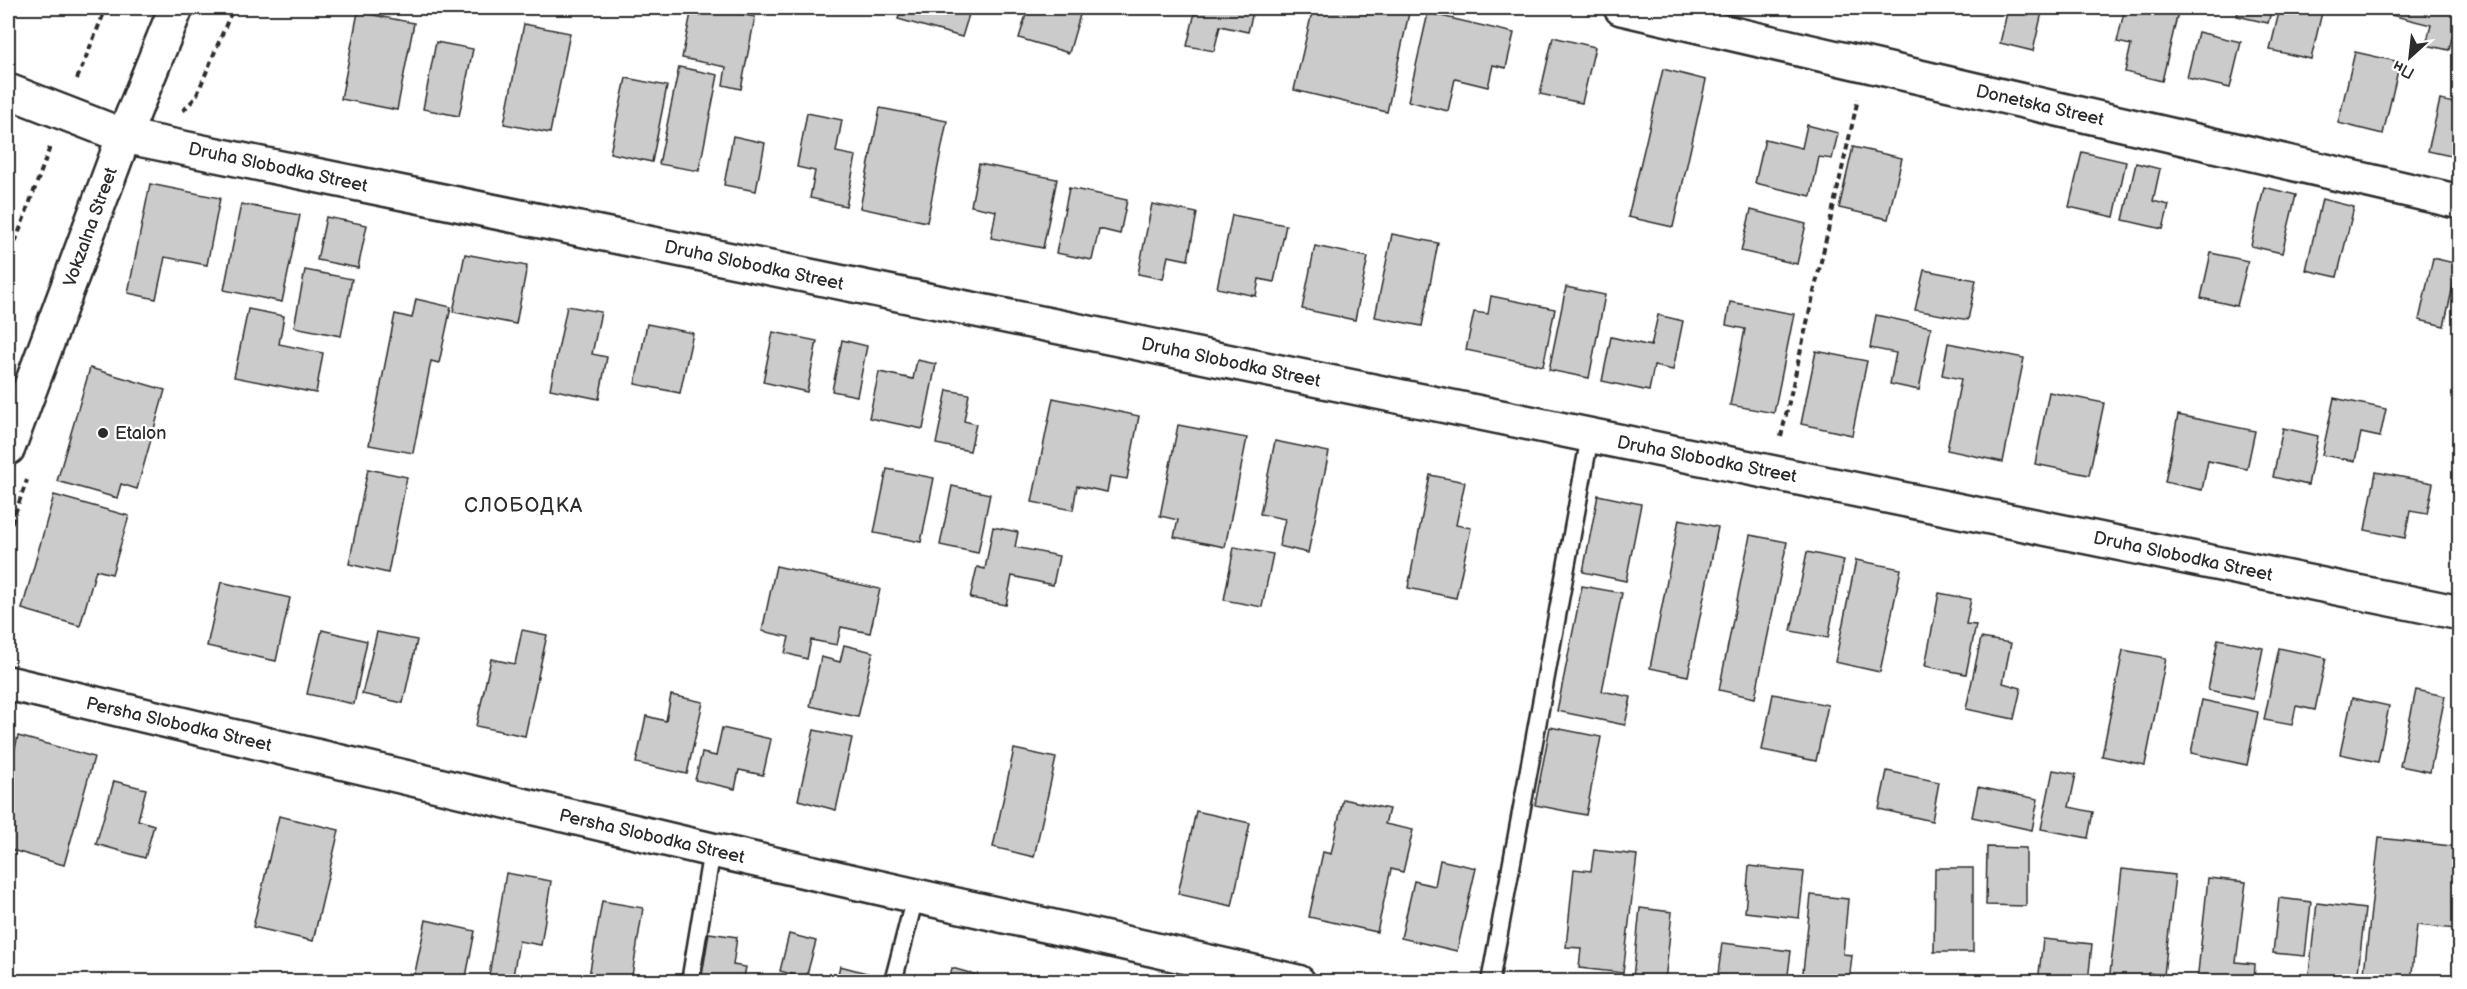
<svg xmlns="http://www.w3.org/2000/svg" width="2467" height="989" viewBox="0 0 2467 989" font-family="'Balsamiq Sans',sans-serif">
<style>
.building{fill:#cbcbcb;stroke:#2b2b2b;stroke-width:1.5}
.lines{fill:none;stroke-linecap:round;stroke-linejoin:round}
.lane-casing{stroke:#2b2b2b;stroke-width:21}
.street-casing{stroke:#2b2b2b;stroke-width:38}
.secondary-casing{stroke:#2b2b2b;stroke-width:38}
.path{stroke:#2b2b2b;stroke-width:4;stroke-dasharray:6 4.5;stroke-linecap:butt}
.lane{stroke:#fff;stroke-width:16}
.street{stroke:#fff;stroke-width:33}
.secondary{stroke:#fff;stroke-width:33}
.poi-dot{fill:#2b2b2b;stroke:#fff;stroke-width:2}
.labels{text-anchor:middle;stroke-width:4.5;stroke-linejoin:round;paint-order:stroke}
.street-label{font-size:18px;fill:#2b2b2b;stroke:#fff}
.poi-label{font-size:18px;fill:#2b2b2b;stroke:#fff;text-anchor:start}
.neighbourhood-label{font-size:20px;letter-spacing:1.5px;fill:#2b2b2b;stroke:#fff}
</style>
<rect width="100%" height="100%" fill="#fff"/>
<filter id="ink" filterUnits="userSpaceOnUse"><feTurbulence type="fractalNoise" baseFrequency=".0167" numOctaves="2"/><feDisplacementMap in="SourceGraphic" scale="12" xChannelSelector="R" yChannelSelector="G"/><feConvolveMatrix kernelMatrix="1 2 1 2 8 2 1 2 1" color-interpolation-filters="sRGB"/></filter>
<g filter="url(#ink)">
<g class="building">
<polygon points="692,8 709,8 755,17 741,89 723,85 726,67 682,58"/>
<polygon points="901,8 971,8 962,37 898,19"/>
<polygon points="1028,8 1082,8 1069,53 1019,38"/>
<polygon points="1196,8 1254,8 1248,32 1220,26 1214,51 1187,46"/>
<polygon points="1313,8 1384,8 1409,13 1387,112 1294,90"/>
<polygon points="2008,8 2043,8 2033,51 2000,43"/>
<polygon points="2125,8 2179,8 2162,81 2125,72 2131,45 2117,42"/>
<polygon points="2239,8 2272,8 2268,23 2237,16"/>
<polygon points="2280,8 2323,8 2311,59 2270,50"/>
<polygon points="2393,8 2459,8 2449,50 2426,45 2431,25 2391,15"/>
<polygon points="358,12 414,23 397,110 341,99"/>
<polygon points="1428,13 1514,33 1506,68 1493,65 1488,87 1455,79 1448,111 1408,101"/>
<polygon points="524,24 570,33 550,133 504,124"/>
<polygon points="2198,32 2241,42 2230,88 2187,78"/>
<polygon points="1553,37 1595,47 1582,103 1540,94"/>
<polygon points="436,42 473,49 459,116 423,109"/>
<polygon points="2355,52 2400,62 2383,134 2338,123"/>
<polygon points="679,67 718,75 699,171 659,164"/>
<polygon points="1663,69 1706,80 1673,227 1628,217"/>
<polygon points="626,78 667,86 652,162 610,153"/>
<polygon points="2440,100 2460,104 2460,158 2428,151"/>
<polygon points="880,108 947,121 927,222 860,208"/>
<polygon points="807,113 842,120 836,152 856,156 846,206 810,198 815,171 797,167"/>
<polygon points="1807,125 1838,133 1832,159 1819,157 1811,196 1755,183 1765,139 1802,148"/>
<polygon points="733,136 765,143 756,191 724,185"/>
<polygon points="1853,147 1902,158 1888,219 1839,208"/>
<polygon points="2082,152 2126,162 2114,217 2069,207"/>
<polygon points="2136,163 2160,169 2153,201 2169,205 2163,229 2123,220"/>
<polygon points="979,164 1057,179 1043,248 991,238 996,211 971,206"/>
<polygon points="150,184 220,198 207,265 165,257 156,299 128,293"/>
<polygon points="2264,187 2296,195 2282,253 2251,246"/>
<polygon points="1069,188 1127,200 1120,234 1099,229 1092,260 1056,253"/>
<polygon points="2322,199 2354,207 2337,277 2306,270"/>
<polygon points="241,204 300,215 282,302 224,290"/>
<polygon points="1152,204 1197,213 1188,260 1168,256 1163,279 1138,274"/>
<polygon points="1751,210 1806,224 1797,264 1741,251"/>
<polygon points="1232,215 1286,225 1274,282 1259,279 1256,296 1217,288"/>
<polygon points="326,217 367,225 358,268 317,260"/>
<polygon points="1392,234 1438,243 1422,326 1375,317"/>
<polygon points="1315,246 1368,257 1355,320 1302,309"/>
<polygon points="2211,253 2248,261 2237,306 2201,298"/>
<polygon points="465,254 527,266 516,324 453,312"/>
<polygon points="2433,258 2458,264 2444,326 2419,320"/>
<polygon points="305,270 352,279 341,336 294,327"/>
<polygon points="1924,270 1976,280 1968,320 1915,310"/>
<polygon points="1566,287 1605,295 1589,378 1549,370"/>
<polygon points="1491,296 1555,309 1543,366 1466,350 1474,312 1488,314"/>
<polygon points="416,299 451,307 439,363 431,361 413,453 369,445 395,314 412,318"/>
<polygon points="1730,302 1794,314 1774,413 1730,405 1745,329 1726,325"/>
<polygon points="567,306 601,312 592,354 607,357 599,399 550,389"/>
<polygon points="248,309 284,316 279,344 323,353 316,393 234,377"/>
<polygon points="1658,315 1683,321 1673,370 1654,366 1649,391 1602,381 1611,337 1651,346"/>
<polygon points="1876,315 1931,327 1919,390 1890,384 1896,353 1870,348"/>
<polygon points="647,324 693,333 680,393 635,384"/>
<polygon points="773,332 817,341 807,392 763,382"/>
<polygon points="842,340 867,346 857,396 832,391"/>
<polygon points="1948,343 2024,358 2003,462 1947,450 1961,379 1942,375"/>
<polygon points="1816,351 1867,361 1852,435 1801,424"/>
<polygon points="917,360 936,364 923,429 869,418 879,372 913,379"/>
<polygon points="90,368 165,390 137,489 121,484 117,498 57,481"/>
<polygon points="947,390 969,394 964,421 976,424 970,451 936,444"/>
<polygon points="2049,392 2104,403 2089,475 2035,464"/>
<polygon points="1053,398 1139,416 1127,479 1110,476 1107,492 1077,486 1073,510 1032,502"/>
<polygon points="2334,398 2386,409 2380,437 2361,433 2355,461 2322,455"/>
<polygon points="2178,415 2255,431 2247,469 2208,461 2202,490 2165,482"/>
<polygon points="1178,425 1247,438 1225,547 1174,537 1178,520 1160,516"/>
<polygon points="2283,428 2318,436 2308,485 2273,477"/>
<polygon points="1275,441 1329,452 1308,553 1279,546 1285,519 1260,514"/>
<polygon points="368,469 407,477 388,573 349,564"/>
<polygon points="887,469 934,478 921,542 874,533"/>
<polygon points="2376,472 2433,483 2427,514 2410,511 2405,538 2365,530"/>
<polygon points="1430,475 1465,482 1456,525 1471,528 1456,598 1408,588"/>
<polygon points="952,486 990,494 978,553 940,545"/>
<polygon points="54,495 129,516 112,574 96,570 80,626 22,609"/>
<polygon points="1598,495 1641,504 1626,581 1583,572"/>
<polygon points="1679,519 1718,527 1688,676 1650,668"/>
<polygon points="993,527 1018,532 1015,547 1059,556 1053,585 1012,576 1006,605 970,598 977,567 985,569"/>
<polygon points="1750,535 1787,542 1755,698 1719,690"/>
<polygon points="1234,547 1273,554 1262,607 1224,600"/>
<polygon points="1807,552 1844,560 1828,638 1791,631"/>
<polygon points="1856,560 1901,569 1880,672 1835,662"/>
<polygon points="776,566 880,589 870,633 841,627 837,645 811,640 807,659 785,653 789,637 762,631"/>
<polygon points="221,582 290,598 276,661 207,646"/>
<polygon points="1582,586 1622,593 1602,691 1631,697 1625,725 1557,711"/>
<polygon points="1939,593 1971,599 1966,624 1976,625 1966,674 1925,666"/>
<polygon points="322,630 367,641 354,704 307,694"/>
<polygon points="522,630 547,635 525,736 476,726 491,659 515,664"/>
<polygon points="377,632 417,640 403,703 362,694"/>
<polygon points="1981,638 2011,643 2003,683 2021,688 2014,719 1966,709"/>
<polygon points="2218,639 2263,648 2253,699 2208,690"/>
<polygon points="844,645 873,652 858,717 810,706 821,657 840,662"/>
<polygon points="2279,648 2326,658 2315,710 2296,706 2292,725 2264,720"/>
<polygon points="2123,650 2166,658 2145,765 2102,756"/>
<polygon points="2416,690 2445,696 2430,772 2400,766"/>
<polygon points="1773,694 1828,705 1816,761 1762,750"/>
<polygon points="671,695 703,702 687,774 636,763 646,716 666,721"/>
<polygon points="2352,698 2389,706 2378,762 2340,754"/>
<polygon points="2202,700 2258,712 2247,765 2191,753"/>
<polygon points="1550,727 1601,737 1586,815 1535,805"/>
<polygon points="722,728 771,739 763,775 739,770 735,789 695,780 702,753 716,756"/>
<polygon points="814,730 852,738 836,810 798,800"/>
<polygon points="18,736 94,757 64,865 8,849 8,776"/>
<polygon points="1014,749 1056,758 1034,857 993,847"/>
<polygon points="2053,770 2076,774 2069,807 2093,812 2088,838 2041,829"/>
<polygon points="1887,771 1939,782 1932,821 1879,809"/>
<polygon points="114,781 146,789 138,820 154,825 145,858 96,844"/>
<polygon points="1978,787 2038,799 2032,830 1972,817"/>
<polygon points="1343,799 1389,809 1385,824 1413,830 1403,872 1391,869 1377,932 1309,917 1323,852 1331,854"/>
<polygon points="1196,811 1250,823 1232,906 1178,894"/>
<polygon points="279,816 339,830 313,941 253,927"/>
<polygon points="2379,838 2460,847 2460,898 2456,929 2417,925 2411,982 2363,982"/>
<polygon points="1987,847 2026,848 2026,906 1986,905"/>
<polygon points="1594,850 1637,855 1623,973 1579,968 1581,948 1566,947 1574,869 1591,871"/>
<polygon points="1440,860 1476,868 1457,951 1401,938 1414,881 1435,886"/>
<polygon points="1749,866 1804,872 1799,918 1745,912"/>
<polygon points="1935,868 1973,868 1973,952 1934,952"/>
<polygon points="2122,869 2175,875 2164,975 2148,973 2147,982 2109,982"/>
<polygon points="506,873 551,881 541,945 519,941 512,982 488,982"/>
<polygon points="2208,878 2246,882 2236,962 2255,964 2254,982 2197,982"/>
<polygon points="1811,895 1848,899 1843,954 1852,955 1849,982 1802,982"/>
<polygon points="2279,898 2311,902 2305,956 2273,953"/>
<polygon points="602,901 643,908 631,982 588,982"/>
<polygon points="2317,903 2365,909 2357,982 2308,982"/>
<polygon points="1640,908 1672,912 1665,982 1633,978"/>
<polygon points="426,920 475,931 465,982 413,982"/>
<polygon points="709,933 737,937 733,965 746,967 743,982 701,982"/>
<polygon points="789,934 816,941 806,978 780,971"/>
<polygon points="2043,939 2092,944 2088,982 2038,982"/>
<polygon points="1722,943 1791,951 1787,982 1717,982"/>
<polygon points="840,966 882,977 880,982 836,982"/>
<polygon points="952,968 1002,982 949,982"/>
</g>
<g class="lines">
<g class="lane-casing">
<g id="lane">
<polyline points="690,982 712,850"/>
<polyline points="893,982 915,897"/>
<polyline points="1490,982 1590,436"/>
</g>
</g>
<g class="street-casing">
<g id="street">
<polyline points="1621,8 2460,202"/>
<polyline points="8,91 124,136 2460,613"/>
</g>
</g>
<g class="secondary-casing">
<g id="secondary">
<polyline points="8,448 124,136 176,8"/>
<polyline points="8,683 712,850 1298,982"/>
</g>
</g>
<g class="path">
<polyline points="77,79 106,8"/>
<polyline points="183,111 196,97 233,8"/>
<polyline points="8,262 50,147"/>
<polyline points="1781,437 1858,99"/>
<polyline points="8,533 27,480"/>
</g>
<use href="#lane" class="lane"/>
<use href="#street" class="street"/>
<use href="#secondary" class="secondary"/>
</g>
</g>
<circle class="poi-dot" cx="103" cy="433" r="6"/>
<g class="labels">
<g class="street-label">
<text transform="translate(2040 105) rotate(13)" y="6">Donetska Street</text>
<text transform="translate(278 167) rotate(12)" y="6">Druha Slobodka Street</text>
<text transform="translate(90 227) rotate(-70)" y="6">Vokzalna Street</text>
<text transform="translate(754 265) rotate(12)" y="6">Druha Slobodka Street</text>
<text transform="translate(1231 362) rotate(12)" y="6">Druha Slobodka Street</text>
<text transform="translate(1707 459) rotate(11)" y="6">Druha Slobodka Street</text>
<text transform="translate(2183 556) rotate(12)" y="6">Druha Slobodka Street</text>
<text transform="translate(179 724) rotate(13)" y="6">Persha Slobodka Street</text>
<text transform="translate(652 836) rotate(13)" y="6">Persha Slobodka Street</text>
</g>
<g class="poi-label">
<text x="115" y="439">Etalon</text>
</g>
<g class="neighbourhood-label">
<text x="524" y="512">СЛОБОДКА</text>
</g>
</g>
<rect width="2467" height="989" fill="none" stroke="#fff" stroke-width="30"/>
<rect x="15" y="15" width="2437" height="959" fill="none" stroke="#2b2b2b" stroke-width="2" filter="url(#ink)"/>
<g transform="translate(2410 57) rotate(207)" stroke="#ffffff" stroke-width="4.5" paint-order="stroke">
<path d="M0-4.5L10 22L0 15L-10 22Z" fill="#2b2b2b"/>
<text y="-9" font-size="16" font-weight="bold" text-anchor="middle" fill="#2b2b2b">Пн</text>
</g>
</svg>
